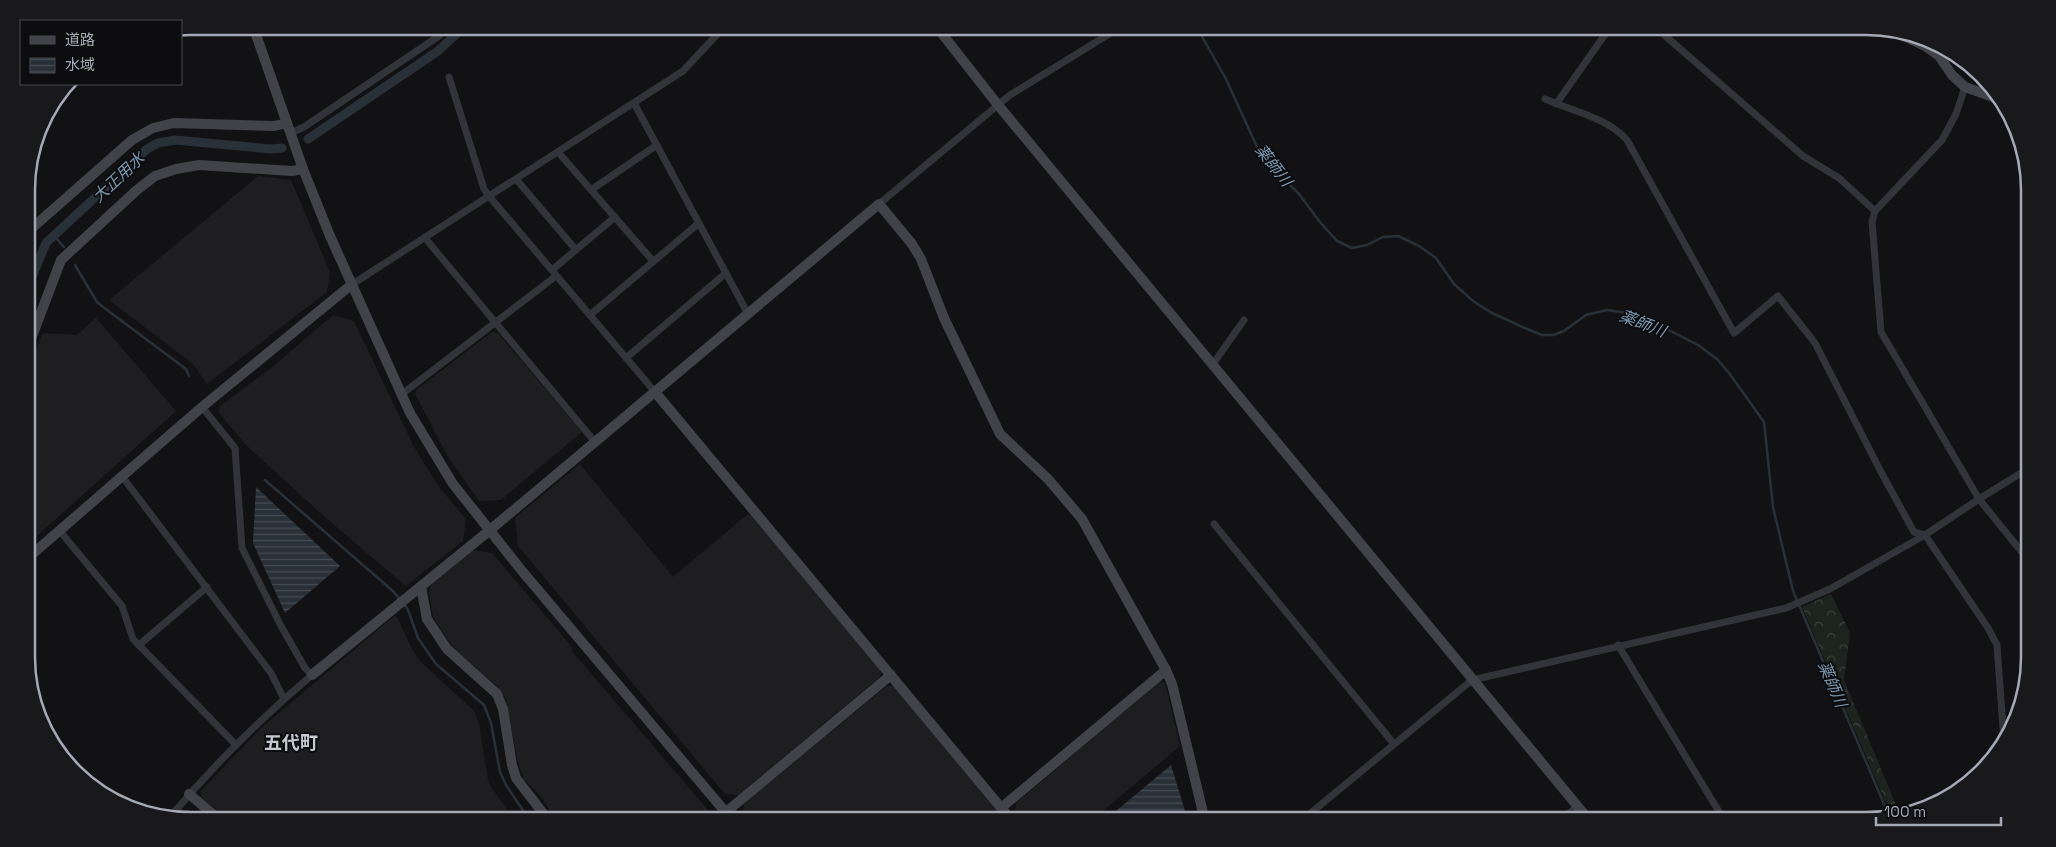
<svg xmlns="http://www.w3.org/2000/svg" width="2056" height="847" viewBox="0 0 2056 847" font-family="'Space Grotesk','Noto Sans JP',sans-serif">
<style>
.built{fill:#1e1e21}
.forest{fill:url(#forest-crowns)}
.water{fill:url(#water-rules)}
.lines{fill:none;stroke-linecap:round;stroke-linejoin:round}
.stream{stroke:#293138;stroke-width:2.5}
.canal{stroke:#293138;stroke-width:9}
.street{stroke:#333439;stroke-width:7}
.secondary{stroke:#414349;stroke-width:10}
.labels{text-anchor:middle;stroke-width:4;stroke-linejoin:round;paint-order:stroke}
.water-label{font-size:16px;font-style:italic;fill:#7a98b1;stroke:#0d0d0f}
.quarter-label{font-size:18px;font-weight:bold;fill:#c5c8d1;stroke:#0d0d0f}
.rim{fill:none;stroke:#a4a9b5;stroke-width:2.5}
</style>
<defs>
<pattern id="forest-crowns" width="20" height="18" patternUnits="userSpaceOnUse" patternTransform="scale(1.25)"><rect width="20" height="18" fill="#1d241d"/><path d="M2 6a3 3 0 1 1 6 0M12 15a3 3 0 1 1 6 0" fill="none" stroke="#3b413c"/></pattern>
<pattern id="water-rules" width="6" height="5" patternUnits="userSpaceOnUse" patternTransform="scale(1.25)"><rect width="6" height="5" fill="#293138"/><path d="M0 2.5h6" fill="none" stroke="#454c53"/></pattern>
</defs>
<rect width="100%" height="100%" fill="#121214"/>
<g class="built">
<polygon points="258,176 291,180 330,272 327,292 207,384 193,364 109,300"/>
<polygon points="333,315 354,321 414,447 440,488 466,519 463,541 406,586 327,519 246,445 219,413 220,406 271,368"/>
<polygon points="96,318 176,411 29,543 28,371 43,333 77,335"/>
<polygon points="492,332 498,333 582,432 501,500 479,501 447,455 415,394 416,390"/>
<polygon points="580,464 673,577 749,513 881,670 880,677 738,795 725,794 518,546 515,518"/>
<polygon points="473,550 492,553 573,648 571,650 709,811 708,821 557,821 541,797 524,779 518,762 505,698 497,686 454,649 433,617 429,593 431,585"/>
<polygon points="394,616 397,617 412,649 420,661 474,711 479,724 488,780 491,787 515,821 230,821 202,798 201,791 260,729"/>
<polygon points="1160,681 1165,683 1180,746 1091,821 1024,821 1015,809 1016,803"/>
<polygon points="887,686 894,686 1005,821 747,821 743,816 744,803"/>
</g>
<polygon class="forest" points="1831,594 1850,633 1844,680 1894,800 1899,816 1892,817 1802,607"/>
<g class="water">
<polygon points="256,487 340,566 285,613 253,543"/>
<polygon points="1171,765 1188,821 1104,821"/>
</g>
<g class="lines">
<g class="stream">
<polyline points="1196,26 1226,79 1257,147 1272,167 1299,194 1319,221 1337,241 1352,248 1367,245 1383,237 1398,236 1419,246 1436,258 1454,284 1473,301 1490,312 1527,329 1542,335 1553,335 1564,331 1586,315 1607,310 1628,313 1657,324 1698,345 1717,359 1729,373 1764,422 1773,507 1793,591 1890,818"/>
<polyline points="27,206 35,215"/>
<polyline points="57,239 64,247"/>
<polyline points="75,265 97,302 103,307 186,369 189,376"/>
<polyline points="265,480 394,592 400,600"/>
<polyline points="404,604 408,610 418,638 436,664 484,705 491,723 500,772 506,785 530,821"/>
<polyline points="188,811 200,821"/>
</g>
<g class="canal">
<polyline points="308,139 438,51 465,26"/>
<polyline points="27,289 46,243 147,149 158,143 175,140 271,149 282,148"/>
</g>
<g class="street">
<polyline points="1654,26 1803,156 1839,178 1875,211"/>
<polyline points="1945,49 1946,66"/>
<polyline points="449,77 484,189 489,196 655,392"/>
<polyline points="1965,87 1956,114 1942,140 1875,211 1872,222 1881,332 1979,499 2029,561"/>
<polyline points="1995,98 2004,110"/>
<path d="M1545,99C1572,111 1606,117 1627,140L1734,333L1778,296L1815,343L1881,472L1914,532L1925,535L1988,628L1997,645L2004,742"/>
<polyline points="634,103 748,314"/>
<polyline points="1556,104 1611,26"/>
<polyline points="291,133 304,127 439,36 449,26"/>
<polyline points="558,152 653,261"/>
<polyline points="516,179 576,250"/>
<polyline points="591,190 657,145"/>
<polyline points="879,204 1010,95 1122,26"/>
<polyline points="425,238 595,442"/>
<polyline points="552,270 615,217"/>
<polyline points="351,285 683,71 725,26"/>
<polyline points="590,315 699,223"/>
<polyline points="626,358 726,273"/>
<polyline points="1213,364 1244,320"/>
<polyline points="402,394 556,276"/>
<polyline points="121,475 271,673 284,699"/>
<polyline points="1214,524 1394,744"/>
<polyline points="59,530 122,606 133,639 236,745"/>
<polyline points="139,645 207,587"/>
<polyline points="1618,645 1724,820"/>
<path d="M170,817C213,766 261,718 312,675L305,668L281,626L242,548L235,448L202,407"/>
<polyline points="1561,820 1578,806"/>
<polyline points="1301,821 1472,680 1786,608 1830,589 1925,535 1979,499 2029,468"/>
</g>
<g class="secondary">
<polyline points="253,26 303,169 330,236 410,413 453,484 522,571 733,821"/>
<polyline points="936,26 998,105 1589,820"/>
<polyline points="1893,31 1927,47 1939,56 1952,75 1965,87 1999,99"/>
<polyline points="27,225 31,229 132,140 153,128 174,123 274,126 287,123"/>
<polyline points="28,347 61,260 137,190 155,176 176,169 199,165 292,171 303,169"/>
<polyline points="655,392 1012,821"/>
<polyline points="29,557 202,407 351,285"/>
<polyline points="421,587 427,619 447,649 497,694 503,709 512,765 516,778 549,821"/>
<polyline points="312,675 490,530 879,204 912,244 921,259 944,318 1000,434 1048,479 1082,519 1166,670 1172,684 1205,821"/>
<polyline points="189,794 221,821"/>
<polyline points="1001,808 1166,670"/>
<polyline points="718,821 726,812 891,675"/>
</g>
</g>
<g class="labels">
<g class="water-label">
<text transform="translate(1274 165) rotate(52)" y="6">薬師川</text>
<text transform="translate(118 177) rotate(-43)" y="6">大正用水</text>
<text transform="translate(1643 323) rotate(21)" y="6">薬師川</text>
<text transform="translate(1833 684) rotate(67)" y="6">薬師川</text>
</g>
<g class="quarter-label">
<text x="291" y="749">五代町</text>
</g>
</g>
<path d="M0 0H2056V847H0ZM190 35H1866A155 155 0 0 1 2021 190V657A155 155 0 0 1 1866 812H190A155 155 0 0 1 35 657V190A155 155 0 0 1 190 35Z" fill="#19191c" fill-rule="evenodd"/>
<path class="rim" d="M190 35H1866A155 155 0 0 1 2021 190V657A155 155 0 0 1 1866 812H190A155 155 0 0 1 35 657V190A155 155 0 0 1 190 35Z"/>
<rect x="20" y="20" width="162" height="65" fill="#0d0d0f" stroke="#494b51"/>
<rect x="30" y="36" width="25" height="8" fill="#414349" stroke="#494b51"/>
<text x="65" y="45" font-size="15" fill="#a4a9b5">道路</text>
<rect x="30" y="58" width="25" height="15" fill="url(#water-rules)" stroke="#494b51"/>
<text x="65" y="70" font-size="15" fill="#a4a9b5">水域</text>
<path d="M1876 817v8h125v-8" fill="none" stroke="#a4a9b5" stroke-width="2.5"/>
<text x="1884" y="817" font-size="15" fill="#a4a9b5" stroke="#0d0d0f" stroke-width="4" paint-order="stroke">100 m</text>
</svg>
